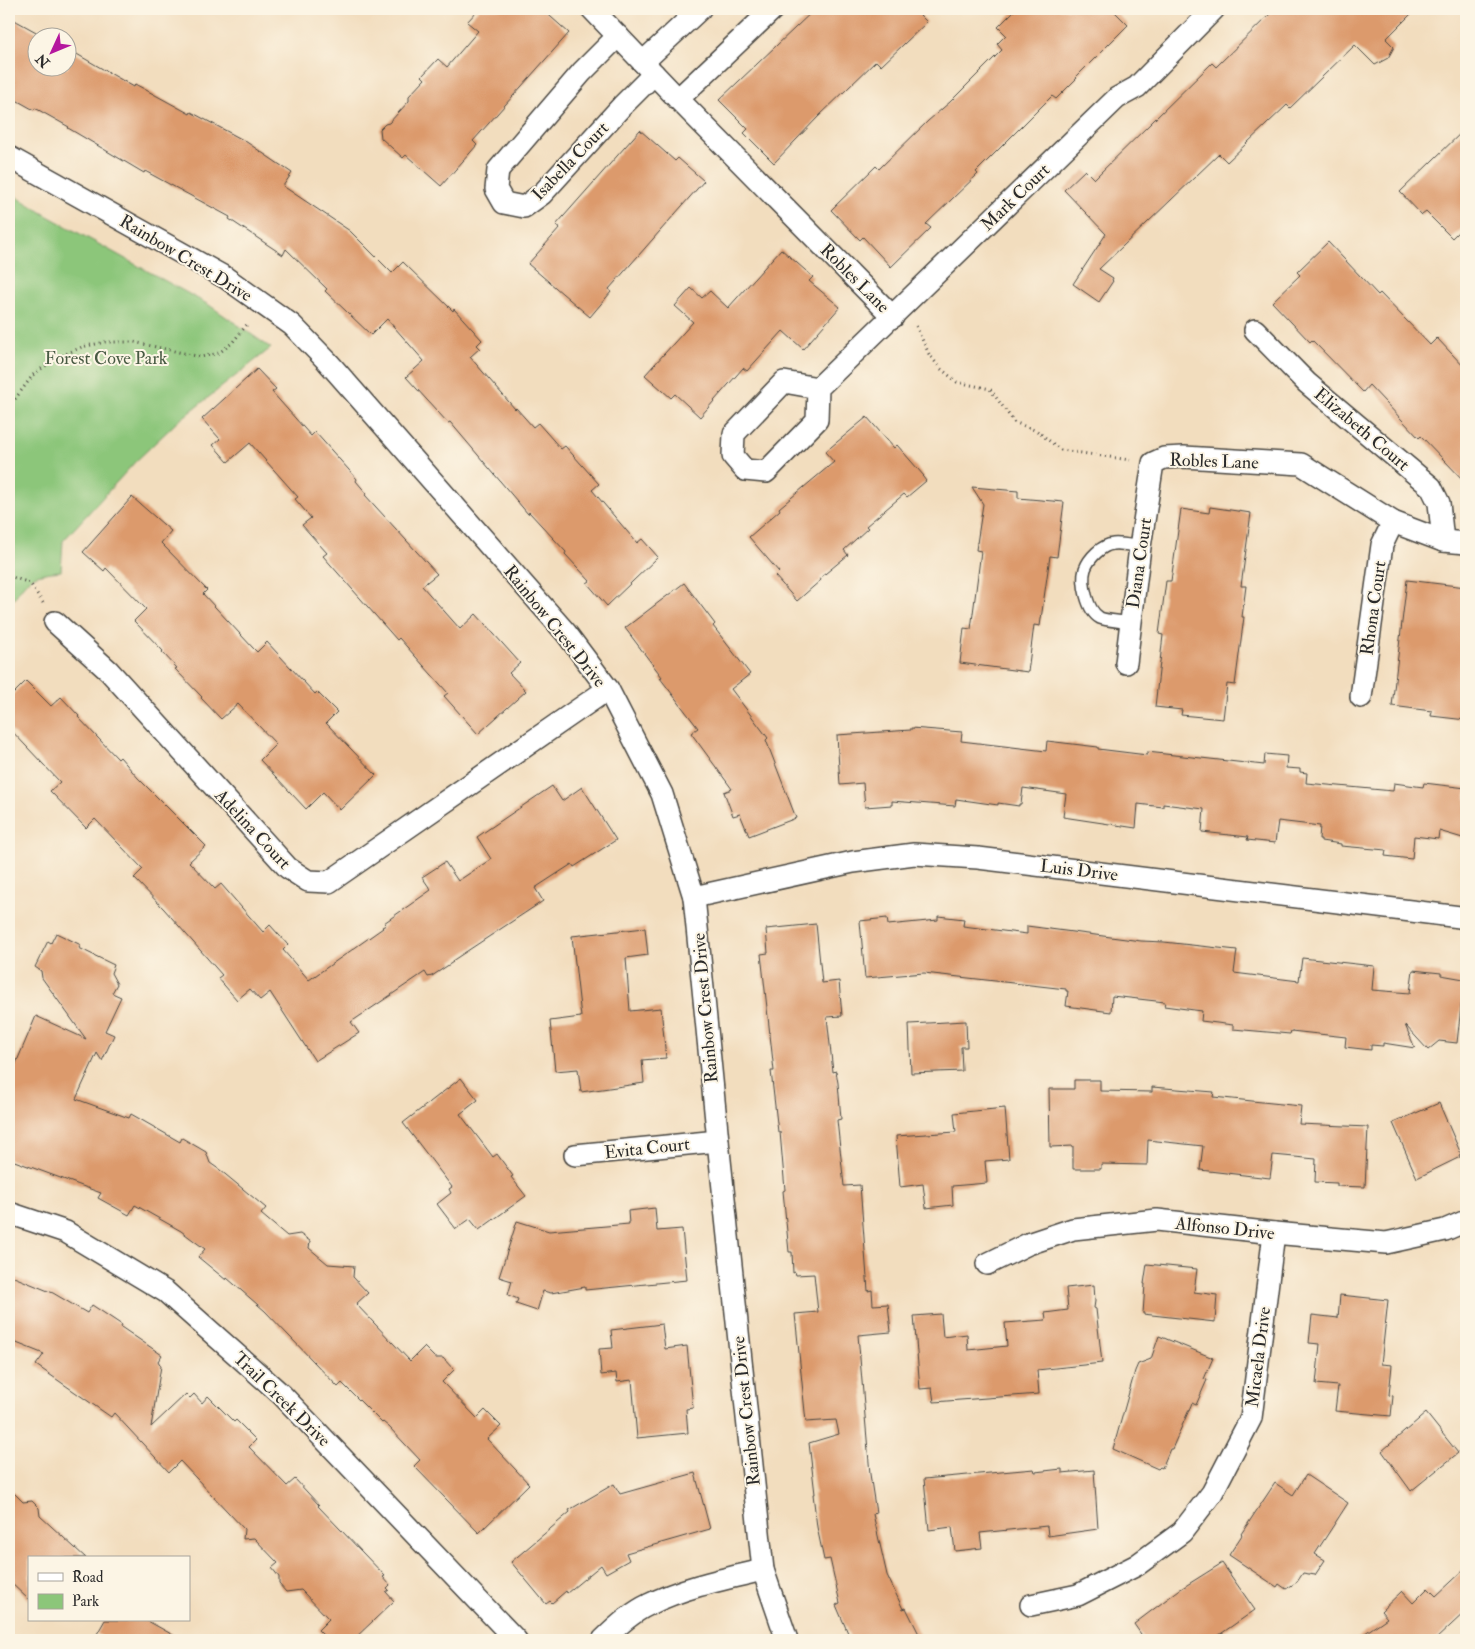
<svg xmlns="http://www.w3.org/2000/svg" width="1475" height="1649" viewBox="0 0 1475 1649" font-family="'IM FELL Double Pica',serif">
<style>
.green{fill:#8cc67a;stroke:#5c7852}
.building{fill:#dc9a6c}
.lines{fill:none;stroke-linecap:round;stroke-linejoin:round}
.lane-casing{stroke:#494641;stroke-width:14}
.street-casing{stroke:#494641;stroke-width:24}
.path{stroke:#494641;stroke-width:3;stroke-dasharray:1 4;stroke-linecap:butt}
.lane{stroke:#fff;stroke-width:11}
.street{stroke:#fff;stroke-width:21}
.labels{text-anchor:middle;stroke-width:4;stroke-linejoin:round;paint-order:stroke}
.street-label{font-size:18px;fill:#2b2b2b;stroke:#fcf5e5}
.park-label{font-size:18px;fill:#485a43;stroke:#fcf5e5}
</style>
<rect width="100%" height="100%" fill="#fcf5e5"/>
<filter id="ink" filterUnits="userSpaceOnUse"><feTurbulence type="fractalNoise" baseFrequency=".02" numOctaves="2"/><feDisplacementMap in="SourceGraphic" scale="10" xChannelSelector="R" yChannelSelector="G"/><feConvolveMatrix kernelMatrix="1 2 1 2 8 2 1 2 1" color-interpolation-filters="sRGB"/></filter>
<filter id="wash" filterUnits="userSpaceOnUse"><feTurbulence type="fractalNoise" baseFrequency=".0096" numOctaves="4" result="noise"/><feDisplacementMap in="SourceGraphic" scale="20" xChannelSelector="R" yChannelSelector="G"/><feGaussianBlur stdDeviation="1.12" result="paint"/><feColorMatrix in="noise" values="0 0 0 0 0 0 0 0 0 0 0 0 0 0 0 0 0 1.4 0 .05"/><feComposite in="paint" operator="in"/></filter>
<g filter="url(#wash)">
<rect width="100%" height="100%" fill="#f2ddbe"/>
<path class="green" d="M9,192L46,215L209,305L271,348L176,423L135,462L63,541L61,571C33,574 29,575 14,599L9,601Z"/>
<g id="blocks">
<g class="building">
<polygon points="479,9 542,9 569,33 473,141 477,145 441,186 406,155 403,158 381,138 380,129 385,124 389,123 409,101 409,96 425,79 422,76 438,59 447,67 478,31 467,22"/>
<polygon points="815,9 914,9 927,22 881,66 876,61 818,117 774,163 744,133 748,129 719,100"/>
<polygon points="1016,9 1112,9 1128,25 1076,77 1077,78 1056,99 1052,96 976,172 978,174 926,224 931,228 891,267 863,237 860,240 831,210 876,166 879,169 928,121 950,102 1002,50 997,44 1006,35 998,27"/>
<polygon points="1275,9 1416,9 1386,39 1394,47 1388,58 1375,65 1355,45 1290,108 1287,105 1227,162 1219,154 1099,269 1113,278 1112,280 1113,281 1099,302 1073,284 1106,234 1064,190 1085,170 1094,179 1212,63 1216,67"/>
<polygon points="9,17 47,38 38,38 38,68 68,68 68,49 134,87 135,84 190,114 191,112 245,141 292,173 283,186 350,231 392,273 403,262 453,311 454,309 482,340 477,345 480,348 470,357 515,409 516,408 533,427 538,423 561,449 565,446 599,484 592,490 637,543 642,539 658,557 607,606 587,583 590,581 565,554 566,552 529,512 528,514 450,422 448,423 406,377 424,361 387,319 371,335 325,291 327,289 286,249 283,255 229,219 230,217 145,171 144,173 68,128 69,127 35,108 34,110 9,96"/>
<polygon points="1466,128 1466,224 1452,238 1426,212 1422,215 1400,192"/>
<polygon points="640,130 675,161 678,158 704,181 609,289 611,292 590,317 528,264 560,228 556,225"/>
<polygon points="1328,242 1378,295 1380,293 1430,345 1437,338 1466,369 1466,483 1421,436 1419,438 1369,385 1363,392 1312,340 1310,342 1272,302 1300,275 1297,272"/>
<polygon points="781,249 813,277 809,281 840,307 803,349 783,331 747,371 743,368 700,417 675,394 671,398 645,375 693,322 675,306 691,288 702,298 710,291 728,308"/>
<polygon points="257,369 276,389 272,392 311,436 315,432 357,479 356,481 367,494 365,495 437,574 422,586 460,629 476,614 520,663 509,673 526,691 478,734 444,696 448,693 399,638 397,640 323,556 327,553 302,525 311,518 295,499 298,497 250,443 228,462 213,445 220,439 202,419"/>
<polygon points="867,417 894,448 897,445 924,476 923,477 926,481 907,497 904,494 866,526 868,528 844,550 848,555 820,578 821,580 797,601 775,576 779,572 749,537 780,510 779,508 834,462 825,452"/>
<polygon points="972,487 1018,491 1018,498 1064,502 1057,557 1050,556 1040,626 1034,625 1028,672 960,663 964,628 971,629 981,551 976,550 983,504"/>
<polygon points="132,497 171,531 161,543 207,590 203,594 253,648 257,652 267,642 315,694 317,692 337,712 326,723 376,775 340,810 323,792 306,809 260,760 276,744 238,704 221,719 201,698 202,697 175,669 177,668 162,652 163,651 134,621 146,609 106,568 104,571 83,552"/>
<polygon points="1210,507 1251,513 1241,586 1246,586 1242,617 1244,617 1235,685 1227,684 1223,719 1181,715 1182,710 1155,707 1163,635 1159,634 1166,581 1171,581 1181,509 1209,513"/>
<polygon points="1407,580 1466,587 1466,720 1431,716 1432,711 1392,706"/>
<polygon points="684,583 715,624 713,626 750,674 731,689 768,738 766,740 796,818 749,836 740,814 733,816 724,792 732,789 691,733 698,728 660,678 662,677 625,628"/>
<polygon points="26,681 51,706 61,697 79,716 78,717 118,759 120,757 138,778 206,846 189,862 215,889 221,884 263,932 270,925 288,945 283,950 309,980 383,928 382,927 386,925 384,923 431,890 422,877 445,862 458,881 491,859 477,837 552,786 562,801 582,787 616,840 574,867 572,864 535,888 543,901 452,961 453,962 432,976 428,977 425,972 351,1022 359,1033 315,1061 270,992 260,1000 250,989 237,1000 218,978 222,975 164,909 134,878 143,869 95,819 86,828 50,791 60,782 9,728 9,698"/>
<polygon points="911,728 962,732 961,741 1046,751 1047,741 1098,747 1098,749 1147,755 1147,752 1264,765 1265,754 1287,756 1286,768 1300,769 1300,772 1307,773 1306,783 1393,791 1394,783 1423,787 1424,783 1466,788 1466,839 1439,831 1438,839 1414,836 1412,859 1385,856 1386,850 1341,846 1341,844 1321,841 1321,839 1319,839 1320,826 1278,821 1275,843 1247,840 1248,837 1202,832 1204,809 1163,804 1163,807 1138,804 1136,828 1063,817 1066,794 1023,788 1021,804 1019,804 1019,806 998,803 998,805 956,799 955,806 892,801 892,805 865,807 863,783 840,785 837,735 911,730"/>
<polygon points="938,916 964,919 963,926 1027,934 1027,926 1141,941 1164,942 1237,950 1234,973 1299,981 1302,958 1374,966 1372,990 1410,993 1413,970 1441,973 1441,975 1464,979 1457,1043 1439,1041 1428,1050 1405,1025 1415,1048 1383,1043 1383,1046 1371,1045 1371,1050 1345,1047 1346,1037 1291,1031 1290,1034 1233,1029 1233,1025 1201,1021 1202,1011 1164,1006 1165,1002 1112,996 1111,1012 1066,1006 1068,991 1066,991 1066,989 924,973 865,978 860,921 887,918 888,925 938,920"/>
<polygon points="816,924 822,983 839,981 842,1016 827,1017 833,1072 836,1071 838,1083 841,1119 837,1120 844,1186 860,1185 868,1291 872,1290 873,1305 888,1304 891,1332 858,1335 870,1474 876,1513 873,1514 887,1575 903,1609 906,1608 922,1640 851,1640 836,1605 840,1603 830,1559 824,1560 817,1527 813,1494 815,1494 809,1443 839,1434 836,1420 806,1422 795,1314 818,1312 814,1274 796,1275 795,1272 793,1273 792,1252 789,1252 783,1191 785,1190 780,1132 778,1132 771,1071 774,1071 761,954 768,953 766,929"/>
<polygon points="645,928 648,955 626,958 630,1011 661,1008 666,1058 642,1060 644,1083 581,1092 578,1069 555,1071 550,1021 581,1017 572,936"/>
<polygon points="56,933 81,945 79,948 114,965 111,973 117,984 112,993 121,997 105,1031 114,1035 102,1061 97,1053 76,1099 129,1118 131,1114 180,1142 182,1138 206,1152 210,1163 220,1170 266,1208 261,1214 287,1236 300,1234 310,1241 309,1248 328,1264 354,1266 353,1277 368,1293 356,1304 410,1361 424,1347 435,1358 443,1358 454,1370 442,1382 477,1418 485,1410 501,1426 487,1439 529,1484 479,1533 414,1466 420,1460 389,1427 383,1422 382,1423 342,1383 338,1387 265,1311 227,1278 226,1280 198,1257 205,1249 181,1231 135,1205 129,1215 98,1198 101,1193 9,1159 9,1080 36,1016 86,1039 42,978 41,971 35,967 48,941 51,943"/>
<polygon points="966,1021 967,1047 961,1047 962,1071 911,1073 909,1024"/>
<polygon points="461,1078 478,1100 460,1114 493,1157 497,1154 513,1176 511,1177 526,1196 479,1230 470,1219 456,1229 437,1204 451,1193 449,1189 452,1187 403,1123"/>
<polygon points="1074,1080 1100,1080 1100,1091 1152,1092 1152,1087 1214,1092 1213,1097 1301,1106 1299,1124 1368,1127 1365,1187 1337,1186 1337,1183 1315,1182 1316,1159 1273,1155 1270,1178 1200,1170 1203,1146 1148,1140 1147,1165 1101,1164 1101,1169 1073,1169 1073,1146 1050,1147 1049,1089 1074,1089"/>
<polygon points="1439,1103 1461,1154 1459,1155 1460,1157 1417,1178 1393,1123"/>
<polygon points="1005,1108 1009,1159 985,1161 987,1183 952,1186 953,1205 926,1208 923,1184 900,1187 896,1136 956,1132 954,1113"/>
<polygon points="655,1208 657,1231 682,1229 687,1280 585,1290 585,1287 551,1293 543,1291 537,1311 516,1304 518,1299 508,1295 512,1281 499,1277 517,1221 549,1231 629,1224 628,1211"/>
<polygon points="1147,1264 1197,1269 1194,1292 1217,1295 1215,1322 1143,1314 1145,1284 1144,1284"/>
<polygon points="9,1275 53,1293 87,1313 92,1305 122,1325 121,1327 162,1355 158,1361 161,1366 151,1427 186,1394 190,1398 194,1394 202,1403 208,1396 234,1422 236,1420 256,1440 249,1447 287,1486 295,1479 319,1505 318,1506 385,1576 383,1577 390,1585 387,1588 389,1590 386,1592 394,1601 353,1640 328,1640 318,1630 329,1619 301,1590 286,1592 279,1584 279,1577 272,1568 278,1563 254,1538 243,1539 244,1529 180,1461 169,1472 114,1413 111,1417 36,1365 44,1354 9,1340"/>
<polygon points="1094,1285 1095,1301 1094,1308 1096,1309 1102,1363 1037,1370 1039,1394 934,1402 932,1388 920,1389 914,1316 941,1314 943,1337 967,1334 968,1350 1007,1346 1005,1323 1046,1320 1045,1313 1068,1310 1066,1288"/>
<polygon points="1340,1295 1388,1300 1381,1364 1392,1365 1389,1395 1393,1396 1391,1416 1335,1411 1338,1386 1316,1384 1320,1344 1309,1343 1312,1315 1338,1318"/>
<polygon points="662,1324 665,1349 687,1346 693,1408 686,1409 688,1433 637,1438 632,1380 617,1382 616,1373 601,1375 599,1349 613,1348 611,1330"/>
<polygon points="1159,1336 1213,1358 1204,1379 1207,1380 1196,1405 1192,1403 1172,1449 1170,1449 1162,1468 1160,1467 1158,1469 1113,1449 1135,1371 1138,1364 1151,1359"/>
<polygon points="1426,1413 1458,1453 1411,1491 1382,1451"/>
<polygon points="1034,1469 1035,1472 1062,1469 1062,1473 1094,1470 1098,1529 1048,1536 1047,1526 980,1533 982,1548 955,1551 952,1527 929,1530 924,1479"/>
<polygon points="695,1473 710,1529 626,1553 629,1560 606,1573 601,1565 567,1593 566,1591 552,1603 550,1601 546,1604 511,1562 570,1512 569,1510 614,1484 620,1494"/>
<polygon points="1306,1475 1348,1503 1315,1554 1325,1560 1315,1575 1303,1573 1297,1582 1286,1589 1279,1584 1277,1587 1229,1555 1242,1535 1241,1534 1275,1483 1293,1495"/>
<polygon points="9,1488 23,1502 32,1501 39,1508 40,1516 86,1558 29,1558 29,1600 9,1581"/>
<polygon points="1222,1563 1255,1610 1212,1640 1145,1640 1134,1624 1179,1590"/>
<polygon points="1466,1568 1466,1611 1435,1640 1355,1640 1387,1618 1381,1611 1402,1591 1413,1603 1428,1588 1436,1596"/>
<polygon points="105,1620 146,1620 182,1640 108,1640 97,1634"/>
</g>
</g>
</g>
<g filter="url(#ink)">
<use href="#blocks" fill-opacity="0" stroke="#494641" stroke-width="1"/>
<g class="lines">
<g class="lane-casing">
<path id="lane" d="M1131,623C1123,621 1107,621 1100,618C1087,611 1081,582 1085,569C1089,558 1102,545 1113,544C1122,543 1132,546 1140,547"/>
</g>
<g class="street-casing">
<g id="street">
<polyline points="592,9 678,99 893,317"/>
<polyline points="618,36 582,72 498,170 496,189 504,203 524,207 542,194 622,106 654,74"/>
<polyline points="643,62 700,9"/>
<polyline points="678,99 773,9"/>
<polyline points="9,157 226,278 292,325 327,361 566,633 608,689 662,794 694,897 718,1141 763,1570 787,1640"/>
<polyline points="1255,330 1307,383 1431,487 1439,503 1443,541"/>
<polyline points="818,388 784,382 734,434 733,456 745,470 766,472 817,420 818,388 1117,98 1137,87 1214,9"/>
<polyline points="55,622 109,671 288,868 308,881 329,882 608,689"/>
<polyline points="1126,663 1140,547 1153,463 1164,458 1184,457 1301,464 1393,522 1443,541 1466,543"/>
<polyline points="1361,697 1382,545 1393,522"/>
<polyline points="694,897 853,862 914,854 978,858 1460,917 1466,919"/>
<polyline points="575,1155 718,1141"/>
<polyline points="9,1213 66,1232 166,1292 282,1395 516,1640"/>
<polyline points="987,1264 1028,1244 1073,1229 1157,1220 1274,1233 1386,1243 1445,1230 1466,1221"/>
<polyline points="1031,1605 1078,1595 1137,1565 1182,1532 1212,1493 1251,1418 1274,1233"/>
<path d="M603,1640C615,1628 633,1612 648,1605C684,1587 724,1579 763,1570"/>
</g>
</g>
<g class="path">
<polyline points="916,326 929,354 940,368 957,382 990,389 1014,422 1037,431 1061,450 1130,460"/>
<polyline points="9,407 33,375 56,358 82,347 105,342 134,342 201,357 219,353 232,343 249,322"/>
<polyline points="9,576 30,583 43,603"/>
</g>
<use href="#lane" class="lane"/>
<use href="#street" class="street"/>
</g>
</g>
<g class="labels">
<g class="street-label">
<text transform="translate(570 161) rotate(-46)" y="6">Isabella Court</text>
<text transform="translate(1015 197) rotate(-44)" y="6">Mark Court</text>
<text transform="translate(186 258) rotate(31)" y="6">Rainbow Crest Drive</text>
<text transform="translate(855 278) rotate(45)" y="6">Robles Lane</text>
<text transform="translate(1362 429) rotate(40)" y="6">Elizabeth Court</text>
<text transform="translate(1214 461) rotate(2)" y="6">Robles Lane</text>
<text transform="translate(1139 563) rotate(-82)" y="6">Diana Court</text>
<text transform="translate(1373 608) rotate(-82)" y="6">Rhona Court</text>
<text transform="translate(555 626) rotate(51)" y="6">Rainbow Crest Drive</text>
<text transform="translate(253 829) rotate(47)" y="6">Adelina Court</text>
<text transform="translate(1079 870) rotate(7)" y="6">Luis Drive</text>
<text transform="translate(705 1008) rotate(-95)" y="6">Rainbow Crest Drive</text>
<text transform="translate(647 1148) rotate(-6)" y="6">Evita Court</text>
<text transform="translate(1225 1228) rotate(6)" y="6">Alfonso Drive</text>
<text transform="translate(1258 1357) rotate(-83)" y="6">Micaela Drive</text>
<text transform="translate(282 1399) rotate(44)" y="6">Trail Creek Drive</text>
<text transform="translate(746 1411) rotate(-96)" y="6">Rainbow Crest Drive</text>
</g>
<g class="park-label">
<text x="106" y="364">Forest Cove Park</text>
</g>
</g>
<rect width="1475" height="1649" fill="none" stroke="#fcf5e5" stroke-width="30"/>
<rect x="28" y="1556" width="162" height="65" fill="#fcf5e5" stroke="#a8a49b"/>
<rect x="38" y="1573" width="25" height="8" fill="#ffffff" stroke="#a8a49b"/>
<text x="72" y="1582" font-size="15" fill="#2b2b2b">Road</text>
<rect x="38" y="1594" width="25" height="15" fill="#8cc67a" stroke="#a8a49b"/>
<text x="72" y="1606" font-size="15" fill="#2b2b2b">Park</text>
<g transform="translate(52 52) rotate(226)"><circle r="24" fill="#fcf5e5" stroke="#a8a49b"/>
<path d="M0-4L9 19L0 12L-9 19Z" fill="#b5179e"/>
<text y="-8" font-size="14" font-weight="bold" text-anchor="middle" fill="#2b2b2b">N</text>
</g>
</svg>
